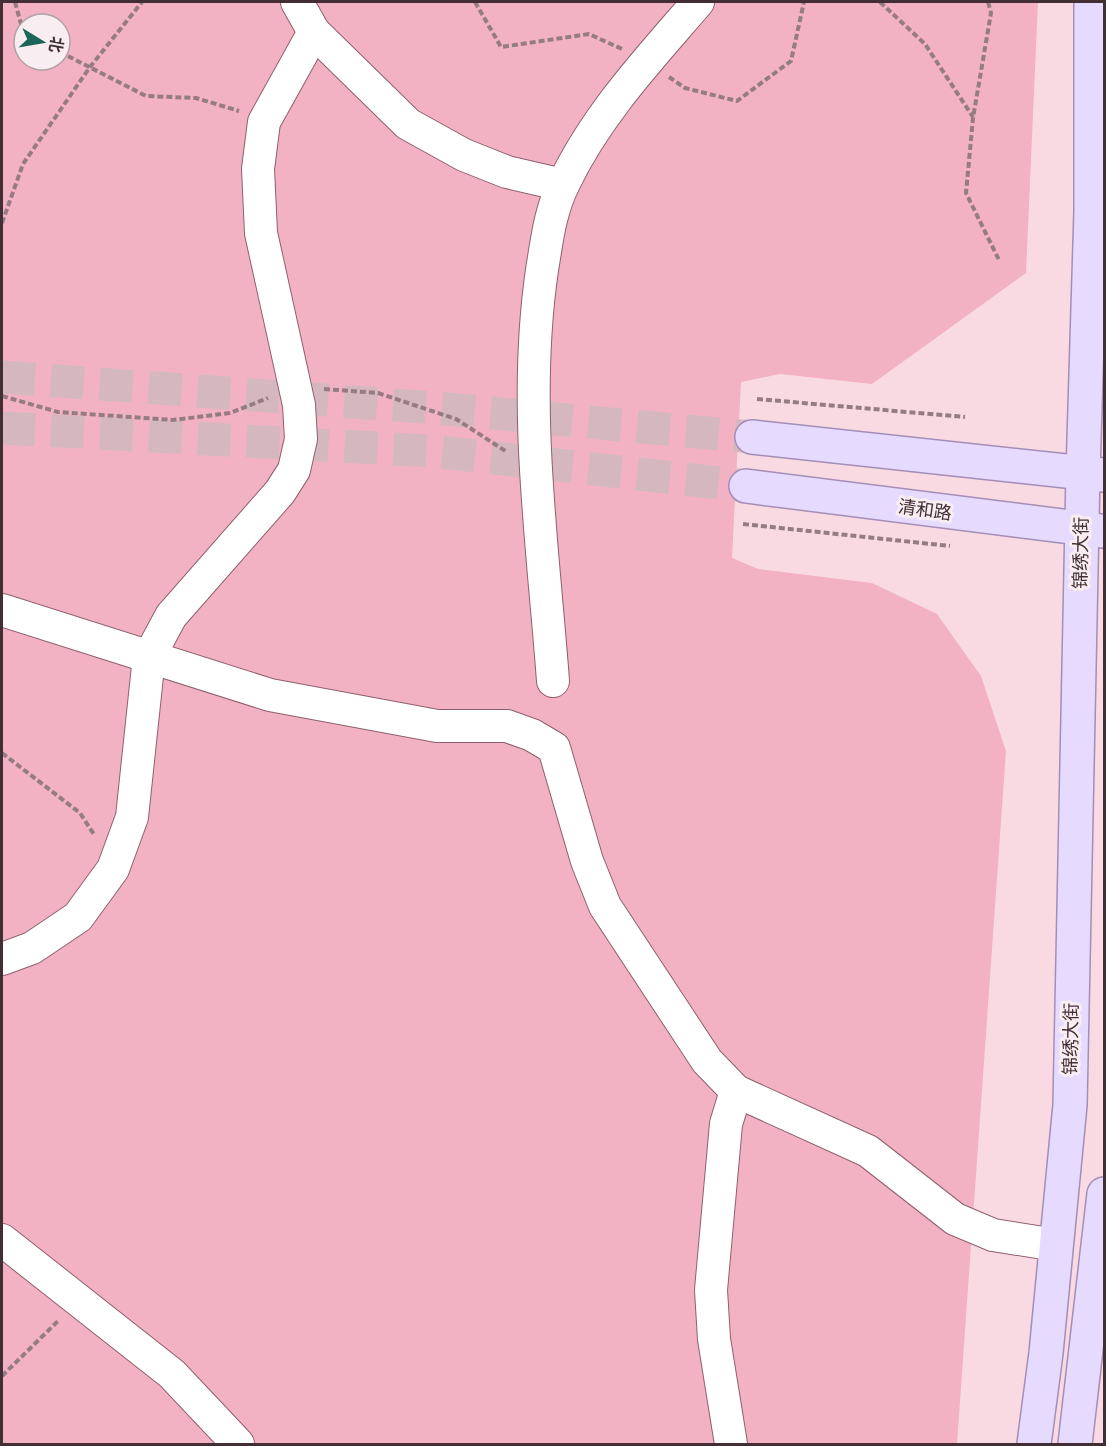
<svg xmlns="http://www.w3.org/2000/svg" width="1106" height="1446" viewBox="0 0 1106 1446" font-family="Helvetica,'Noto Sans SC',sans-serif">
<style>
.green{fill:#f3b2c4;fill-rule:evenodd}
.lines{fill:none;stroke-linecap:round;stroke-linejoin:round}
.major-tunnel{stroke:#d5b8bf;stroke-width:33;stroke-dasharray:33 16;stroke-linecap:butt}
.minor-casing{stroke:#8e606e;stroke-width:34}
.major-casing{stroke:#a28eb7;stroke-width:36}
.path{stroke:#957c83;stroke-width:4;stroke-dasharray:6 3;stroke-linecap:butt}
.minor{stroke:#fff;stroke-width:32}
.major{stroke:#e6dafe;stroke-width:33}
.labels{text-anchor:middle;stroke-width:6;stroke-linejoin:round;paint-order:stroke}
.street-label{font-size:18px;fill:#422e34;stroke:#f8edf0}
</style>
<rect width="100%" height="100%" fill="#fadae2"/>
<path class="green" d="M2,2H1038L1026,273L872,384L780,374L741,382L732,558L758,569L872,583L937,614L981,676L1006,751L957,1444H2ZM24,24H60V60H24Z"/>
<g class="lines">
<g class="major-tunnel">
<polyline points="2,377 436,408 752,437"/>
<polyline points="2,428 432,451 746,486"/>
</g>
<g class="minor-casing">
<g id="minor">
<polyline points="297,2 314,32 408,124 464,155 507,172 563,185"/>
<polyline points="2,610 270,695 437,726 507,726 532,735 554,748 587,861 605,906 707,1061 736,1091 868,1151 955,1219 993,1235 1056,1245"/>
<path d="M553,681C543,545 522,406 542,270C547,240 550,211 564,183C597,114 649,59 698,2"/>
<polyline points="2,959 32,948 78,917 113,869 132,817 149,657 171,616 280,492 294,470 301,439 299,405 261,233 258,169 264,122 314,32"/>
<polyline points="2,1240 172,1374 238,1444"/>
<polyline points="731,1444 714,1339 711,1290 726,1124 736,1091"/>
</g>
</g>
<g class="major-casing">
<g id="major">
<polyline points="752,437 1103,475"/>
<polyline points="746,486 1102,531"/>
<polyline points="1034,1444 1046,1353 1070,1105 1083,473 1091,211 1091,2"/>
<polyline points="1075,1444 1104,1194"/>
</g>
</g>
<g class="path">
<polyline points="15,2 24,35"/>
<polyline points="475,2 501,47 589,34 622,49"/>
<polyline points="880,2 925,44 973,117"/>
<polyline points="988,2 991,13 973,118 966,193 999,260"/>
<polyline points="60,52 146,96 196,98 239,111"/>
<polyline points="669,77 685,88 737,101 791,61 804,2"/>
<polyline points="2,223 23,164 90,67 142,2"/>
<polyline points="324,389 378,393 456,419 507,452"/>
<polyline points="2,396 58,412 173,420 230,413 268,398"/>
<polyline points="757,399 965,417"/>
<polyline points="743,524 950,546"/>
<polyline points="2,753 80,813 95,836"/>
<polyline points="2,1376 59,1320"/>
</g>
<use href="#minor" class="minor"/>
<use href="#major" class="major"/>
</g>
<g class="labels">
<g class="street-label">
<text transform="translate(925 510) rotate(8)" y="6">清和路</text>
<text transform="translate(1081 553) rotate(-89)" y="6">锦绣大街</text>
<text transform="translate(1071 1039) rotate(-89)" y="6">锦绣大街</text>
</g>
</g>
<rect width="1106" height="1446" fill="none" stroke="#422e34" stroke-width="6"/>
<g transform="translate(42 42) rotate(101)"><circle r="28" fill="#f8edf0" stroke="#afa1a5" stroke-width="1.5"/>
<path d="M0-4.5L10 22L0 15L-10 22Z" fill="#1d6559"/>
<text y="-9" font-size="16" font-weight="bold" text-anchor="middle" fill="#422e34">北</text>
</g>
</svg>
